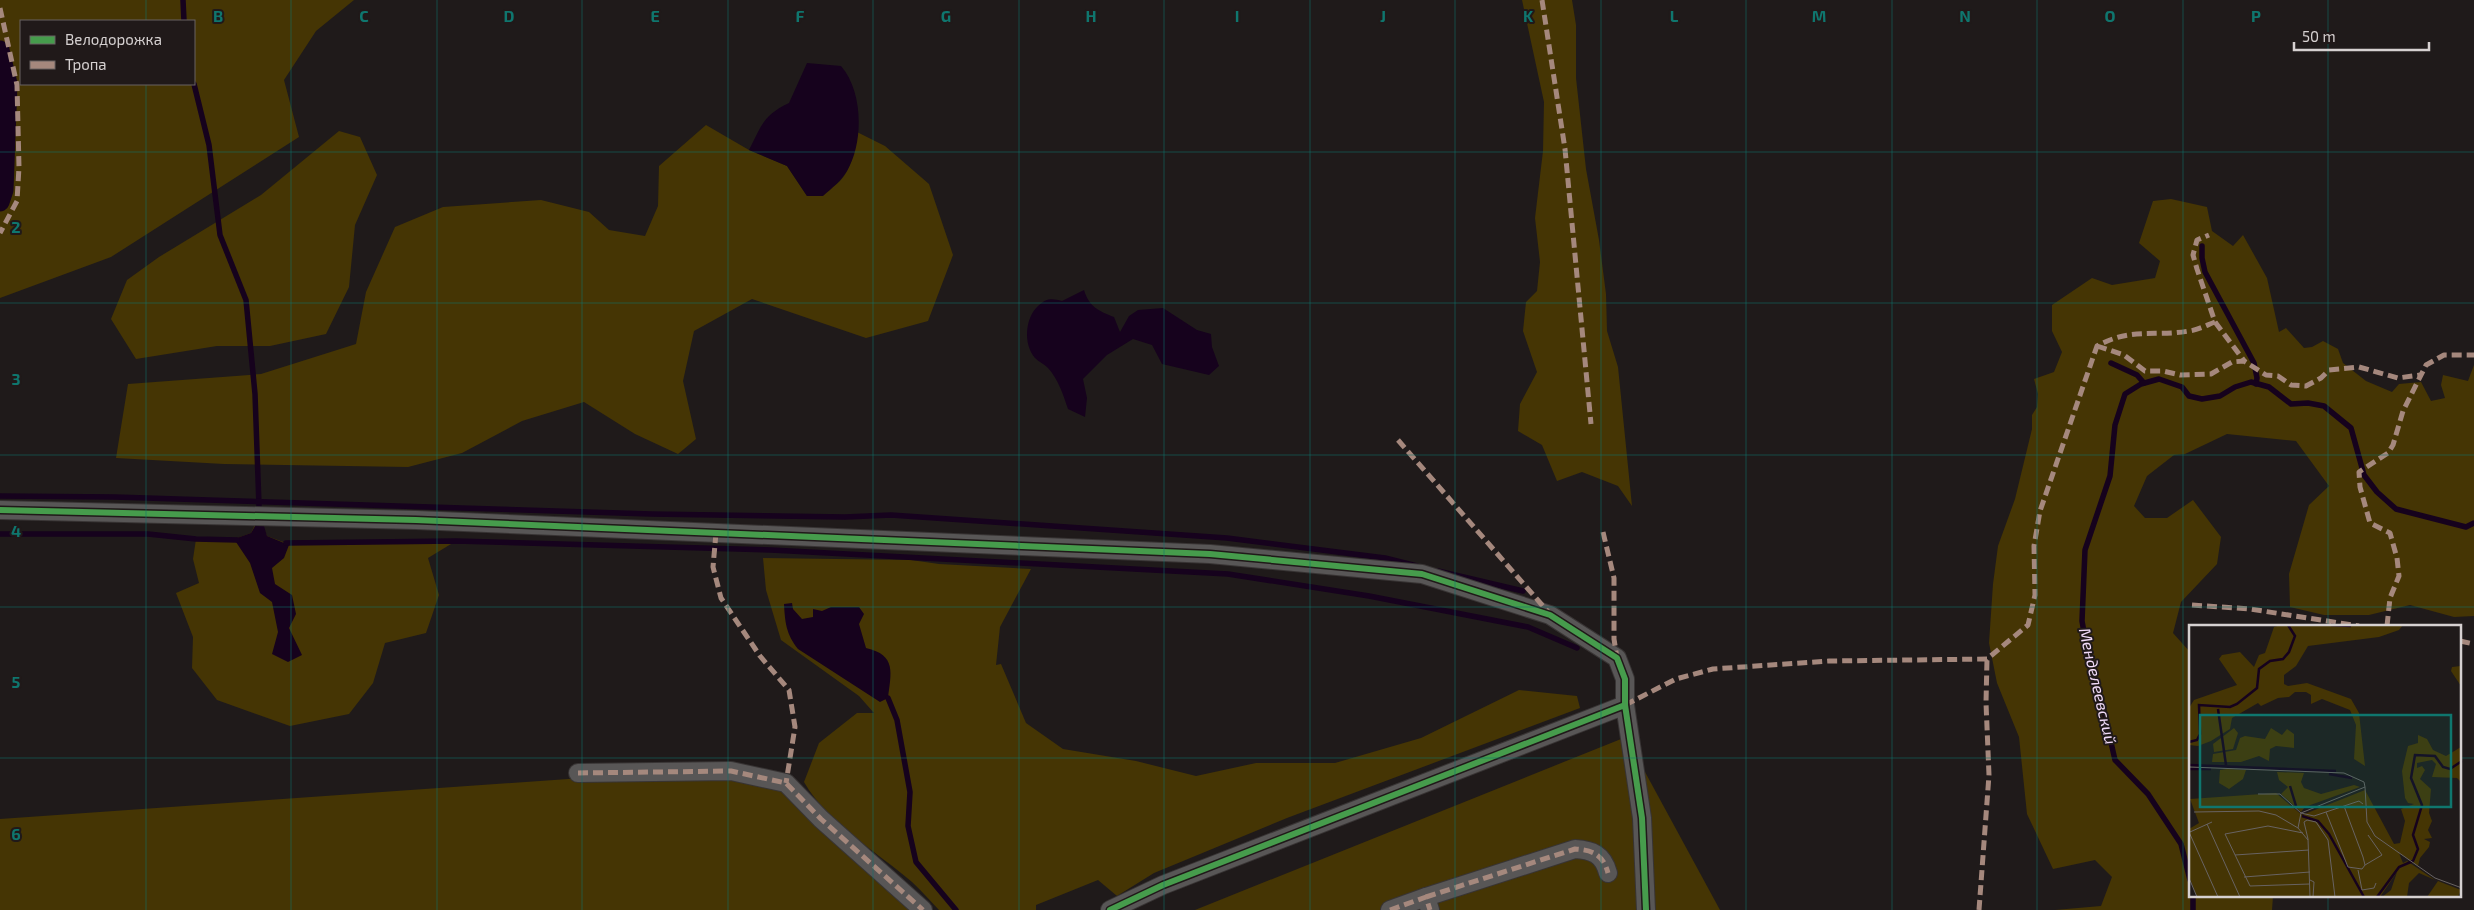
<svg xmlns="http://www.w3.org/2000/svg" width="2474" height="910" viewBox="0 0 2474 910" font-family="'Exo 2',sans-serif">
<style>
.green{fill:#453504;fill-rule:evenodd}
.water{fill:#16021d}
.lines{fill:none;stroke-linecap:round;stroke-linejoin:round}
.stream{stroke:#16021d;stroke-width:5.5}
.canal{stroke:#16021d;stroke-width:19}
.minor-casing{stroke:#383434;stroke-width:20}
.minor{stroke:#585656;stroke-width:18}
.quiet{stroke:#a5887d;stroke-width:5;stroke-dasharray:10 5;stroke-linecap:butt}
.cycleway-casing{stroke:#201919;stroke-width:9}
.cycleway{stroke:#469c4c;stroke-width:6}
.grid{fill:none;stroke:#0f766e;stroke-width:1;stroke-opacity:0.55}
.labels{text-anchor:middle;stroke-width:4;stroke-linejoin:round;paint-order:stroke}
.water-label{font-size:16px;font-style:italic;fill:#f1dbf8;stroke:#201919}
.inset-river{fill:none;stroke:#16021d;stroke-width:2.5}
.inset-road{fill:none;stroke:#686363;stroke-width:1}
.view{fill:#0f766e;fill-opacity:0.15;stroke:#0f766e;stroke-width:2.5}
.inset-edge{fill:none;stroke:#d6d1d1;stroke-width:2.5}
.grid-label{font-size:16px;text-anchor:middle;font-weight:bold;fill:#0f766e;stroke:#201919;stroke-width:4;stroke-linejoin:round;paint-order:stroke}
</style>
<rect width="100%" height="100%" fill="#1f1a1a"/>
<g class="green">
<path d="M0,0H354L316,31L284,80L299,137L111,257L0,298ZM21,21H194V84H21Z"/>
<polygon points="1522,0 1572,0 1576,25 1576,78 1586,169 1599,240 1606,294 1607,331 1618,367 1632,506 1618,486 1582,472 1557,481 1542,445 1518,431 1520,404 1537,372 1523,331 1526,302 1537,291 1540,262 1535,218 1543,151 1544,102"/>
<path d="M706,125L749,150L787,166L807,196C816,193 826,191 834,186C850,176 856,149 857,132L885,146L929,184L953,255L928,321L866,338L752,299L694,331L683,381L696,439L678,454L635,434L584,402L522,421L462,453L408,467L224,464L116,458L128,384L261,374L356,344L366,292L395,227L443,207L541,200L589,212L609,230L645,236L658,206L659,166Z"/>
<polygon points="339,131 360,137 377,175 355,225 349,287 326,334 270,346 217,346 136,359 111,319 127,280 159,257 261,195"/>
<polygon points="2171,199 2207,207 2212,231 2233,246 2243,235 2267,278 2279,332 2286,328 2304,348 2312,347 2323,341 2338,349 2343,363 2366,381 2392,392 2399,384 2421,382 2431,401 2445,398 2441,385 2443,375 2468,381 2474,365 2474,616 2454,617 2410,605 2369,615 2324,615 2290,607 2289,574 2309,505 2329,486 2296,441 2227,434 2185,454 2174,455 2147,476 2134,506 2145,518 2167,518 2193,500 2221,537 2217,564 2181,602 2173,633 2190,652 2190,896 2273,896 2272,910 2055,910 2101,906 2112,877 2095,860 2053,869 2027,814 2019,737 1997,683 1989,643 1993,584 1998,546 2015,499 2032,429 2032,415 2037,407 2038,394 2034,379 2054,372 2062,352 2052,331 2052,305 2092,278 2112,285 2155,278 2160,261 2139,243 2153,201"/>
<polygon points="259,516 267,536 286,543 456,541 428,558 439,595 426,633 385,643 373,683 349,714 290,726 217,700 192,668 193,637 176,593 199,583 193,559 196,539 234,539 251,533"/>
<path d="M763,558L911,560L939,564L1031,569L1000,627L996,665L1001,664L1026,723L1063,749L1136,761L1196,776L1256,763H1335L1421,738L1519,690L1577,696L1580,708L1287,818L1154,873L1117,896L1098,880L1036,905V910H939C930,901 922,891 912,882C876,851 828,824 804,782L819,743L857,713H874L859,696L781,640L766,590Z"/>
<polygon points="1626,737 1720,910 1195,910"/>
<polygon points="752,766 921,910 0,910 0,819"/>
</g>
<g class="water">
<path d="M807,63L841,66C863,91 864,142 847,171C841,181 832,188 823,196H807L787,166L749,150C761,127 763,115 789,103Z"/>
<path d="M1084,290C1089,307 1099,311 1114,317L1120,332L1129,316L1138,310L1163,308L1197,330L1211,334L1212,347L1219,366L1209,375L1162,364L1152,345L1133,339L1107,355L1083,379L1087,398L1085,417L1068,409C1063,394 1058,379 1048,368C1044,364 1039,362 1035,358C1023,344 1025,318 1038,306C1046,298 1052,298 1062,301Z"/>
<polygon points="261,516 267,536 289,545 284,558 272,568 275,584 292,595 296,614 289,628 302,655 288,662 272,654 278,632 272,602 260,593 250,563 234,539 251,533"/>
<path d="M792,603L793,609L802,619L813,617V609L822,611L831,607H859L864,614L859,624L866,648C897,655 891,673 888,698L880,702L798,649C786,634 785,622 784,604Z"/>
</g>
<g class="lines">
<g class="stream">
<polyline points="183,0 184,21"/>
<polyline points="194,84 209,145 220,235 246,300 255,394 259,506"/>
<polyline points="2202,246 2202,258 2205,272 2254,363 2257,378 2256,384"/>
<polyline points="2111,363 2137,375 2144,383"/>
<polyline points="0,496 115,497 651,514 845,517 891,515 1227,538 1385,558 1417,566"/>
<polyline points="0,534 148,534 196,539 237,540"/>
<polyline points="286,543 456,541 771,550 1228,574 1369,596 1528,627 1577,648"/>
<polyline points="1438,571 1523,591"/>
<polyline points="888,698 897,720 910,792 908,826 916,862 956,910"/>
<polyline points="2190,880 2181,844 2148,794 2115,760 2103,707 2091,671 2082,621 2085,550 2110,476 2115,425 2125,394 2141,384 2159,379 2182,387 2189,396 2202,399 2220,396 2235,387 2251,382 2269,387 2291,404 2308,403 2324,406 2351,428 2364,475 2377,492 2396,509 2466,527 2474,523"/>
<polyline points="2193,896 2193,910"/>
</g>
<polyline class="canal" points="0,50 8,84 4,190 0,202"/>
<g class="minor-casing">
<g id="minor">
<polyline points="0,510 416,520 1210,554 1422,574 1550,615 1617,658 1625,679 1625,705"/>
<polyline points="578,773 731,771 786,783 821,819 923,910"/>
<path d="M1426,897L1575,849C1592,850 1603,854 1608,873"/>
<polyline points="1110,910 1163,885 1625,705 1642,818 1646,910"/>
<polyline points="1390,910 1426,897 1430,910"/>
</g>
</g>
<use href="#minor" class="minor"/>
<g class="quiet">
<polyline points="1542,0 1565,149 1591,424"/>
<polyline points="0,8 17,85 19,167 17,201 0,233"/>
<polyline points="2215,322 2245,362"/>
<polyline points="2097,346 2124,355 2145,371 2163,371 2180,375 2211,374 2232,362 2244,361 2266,375 2278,376 2291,385 2306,386 2321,378 2329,370 2359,367 2398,378 2420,375"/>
<polyline points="1398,440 1549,613"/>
<polyline points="1603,532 1614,578 1614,639 1617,658"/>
<polyline points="716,533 713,567 721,598 760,656 789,690 795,727 786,783"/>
<polyline points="2192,605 2250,609 2359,626"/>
<polyline points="2387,626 2390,598 2399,576 2397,558 2390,533 2370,523 2360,487 2359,472 2388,453 2393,445 2403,411 2426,365 2444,355 2474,355"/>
<polyline points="2460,641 2474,644"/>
<path d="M1625,705L1676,679L1713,669L1829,661L1987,659L2028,625L2035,595L2034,546L2040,511L2097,346C2132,327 2153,337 2189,331C2198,330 2207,325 2215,322L2197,269L2193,255L2197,240L2209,235"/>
<polyline points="578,773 731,771 786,783 821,819 923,910"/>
<path d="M1426,897L1575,849C1592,850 1603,854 1608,873"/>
<polyline points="1390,910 1426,897 1430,910"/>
<polyline points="1979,910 1989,775 1986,703 1987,659"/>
</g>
<g class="cycleway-casing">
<g id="cycleway">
<polyline points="0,510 416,520 1210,554 1422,574 1550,615 1617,658 1625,679 1625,705"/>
<polyline points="1110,910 1163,885 1625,705 1642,818 1646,910"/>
</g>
</g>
<use href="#cycleway" class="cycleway"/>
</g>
<path class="grid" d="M146,0V21M291,0V910M437,0V910M582,0V910M728,0V910M873,0V910M1019,0V910M1164,0V910M1310,0V910M1455,0V910M1601,0V910M1746,0V910M1892,0V910M2037,0V910M2183,0V910M2328,0V626M146,84V910M0,152H2474M0,303H2474M0,455H2474M0,607H2474M0,758H2190M2460,758H2474M2328,896V910"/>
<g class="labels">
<g class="water-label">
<text transform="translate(2098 686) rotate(77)" y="6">Менделеевский</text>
</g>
</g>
<g transform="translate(2189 625)">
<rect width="272" height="272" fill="#1f1a1a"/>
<path d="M92,0H214L210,5L190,12L119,21L107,41L95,50V59L99,61L118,58L162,74L170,88L176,141L165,134L167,100L161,85L133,74L122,79V70L117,67H106L100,72L89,73L72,81L69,78L43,93L41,104L22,116L9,121L0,120V83L5,75L48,60L30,34L33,30L51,27L65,42L70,30L76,28L85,2ZM272,41H273L272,61L262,46L263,42ZM45,103L49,108L44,124L25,127L24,119ZM82,103L93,110L98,104L105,109V123L87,121L81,124L80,136L70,131L52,137H23L24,129L47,125L51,113L56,111L76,114ZM229,110L238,114L244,125L257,131L272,122V118V157L268,153L243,152L247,139L243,135L228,138V143L233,141L236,145L231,154L242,164L240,188L243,196L239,205L243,213L235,214L241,217L240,222L231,233L229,241L210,228L214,238L218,236L246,255L230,248L220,258L218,272H193L202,265L208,247L191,272H8L0,251V204L10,198L1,174L87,168L113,190L176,165L205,219L211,218L216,196L212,184L225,179L219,178L216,173L213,146L219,121L229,118ZM31,145L38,144L57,145L54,154L40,164L30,158ZM88,147L115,148L112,157L115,163L132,169L165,160L171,162L116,182L112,187L92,169L99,162L90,155ZM249,256L272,265L269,272H238Z" fill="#453504"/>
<path class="inset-river" d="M142,0L162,1M29,84L37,140M0,117L8,115L11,109L10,80L41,82L48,79L68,63L70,44L81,36L94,34L100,27L106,11L99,0M0,140L147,146M0,144H22M140,149L163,153M101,161L107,181M113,191L129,196L140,209L175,272M188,272L210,242L224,236L229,224L224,210L233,180L222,153L226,130L246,131L254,142L261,144L273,136"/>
<path class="inset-road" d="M0,142L155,148L175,157L176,162M69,169H91L112,188L125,191L155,181L174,232L176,240L173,244L159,242L137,187M155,181L170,176L174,179M5,187L70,186L87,190L109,203M18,199L51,272M0,207L29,272M1,207L23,197M114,208L79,201L36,209L61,261L121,259M119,215L109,203L112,188L176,162L178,197L186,211L246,253L273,263M46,230L120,225M176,240L193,230L179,210M169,245L173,265L185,263L187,258M55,252L121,247M0,253L8,272M121,255L125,257L124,272M121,272L119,214L115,197L118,195L127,197L139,215L146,272"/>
<path class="view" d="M11,90H262V182H11Z"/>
<rect width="272" height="272" class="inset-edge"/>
</g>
<g class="grid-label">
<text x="218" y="22">B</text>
<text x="364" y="22">C</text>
<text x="509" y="22">D</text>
<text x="655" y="22">E</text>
<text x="800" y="22">F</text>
<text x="946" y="22">G</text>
<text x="1091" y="22">H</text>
<text x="1237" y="22">I</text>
<text x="1383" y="22">J</text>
<text x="1528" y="22">K</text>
<text x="1674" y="22">L</text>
<text x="1819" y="22">M</text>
<text x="1965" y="22">N</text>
<text x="2110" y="22">O</text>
<text x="2256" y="22">P</text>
<text x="16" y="233">2</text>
<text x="16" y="385">3</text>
<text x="16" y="537">4</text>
<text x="16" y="688">5</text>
<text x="16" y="840">6</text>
</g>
<rect x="20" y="20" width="175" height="65" fill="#201919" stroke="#696363"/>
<rect x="30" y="36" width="25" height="8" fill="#469c4c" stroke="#696363"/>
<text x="65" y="45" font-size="15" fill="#d6d1d1">Велодорожка</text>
<rect x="30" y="61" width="25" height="8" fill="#a5887d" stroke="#696363"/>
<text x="65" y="70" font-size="15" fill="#d6d1d1">Тропа</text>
<path d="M2294 42v8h135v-8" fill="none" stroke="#d6d1d1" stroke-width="2.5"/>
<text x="2302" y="42" font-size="15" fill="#d6d1d1" stroke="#201919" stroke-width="4" paint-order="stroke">50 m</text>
</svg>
